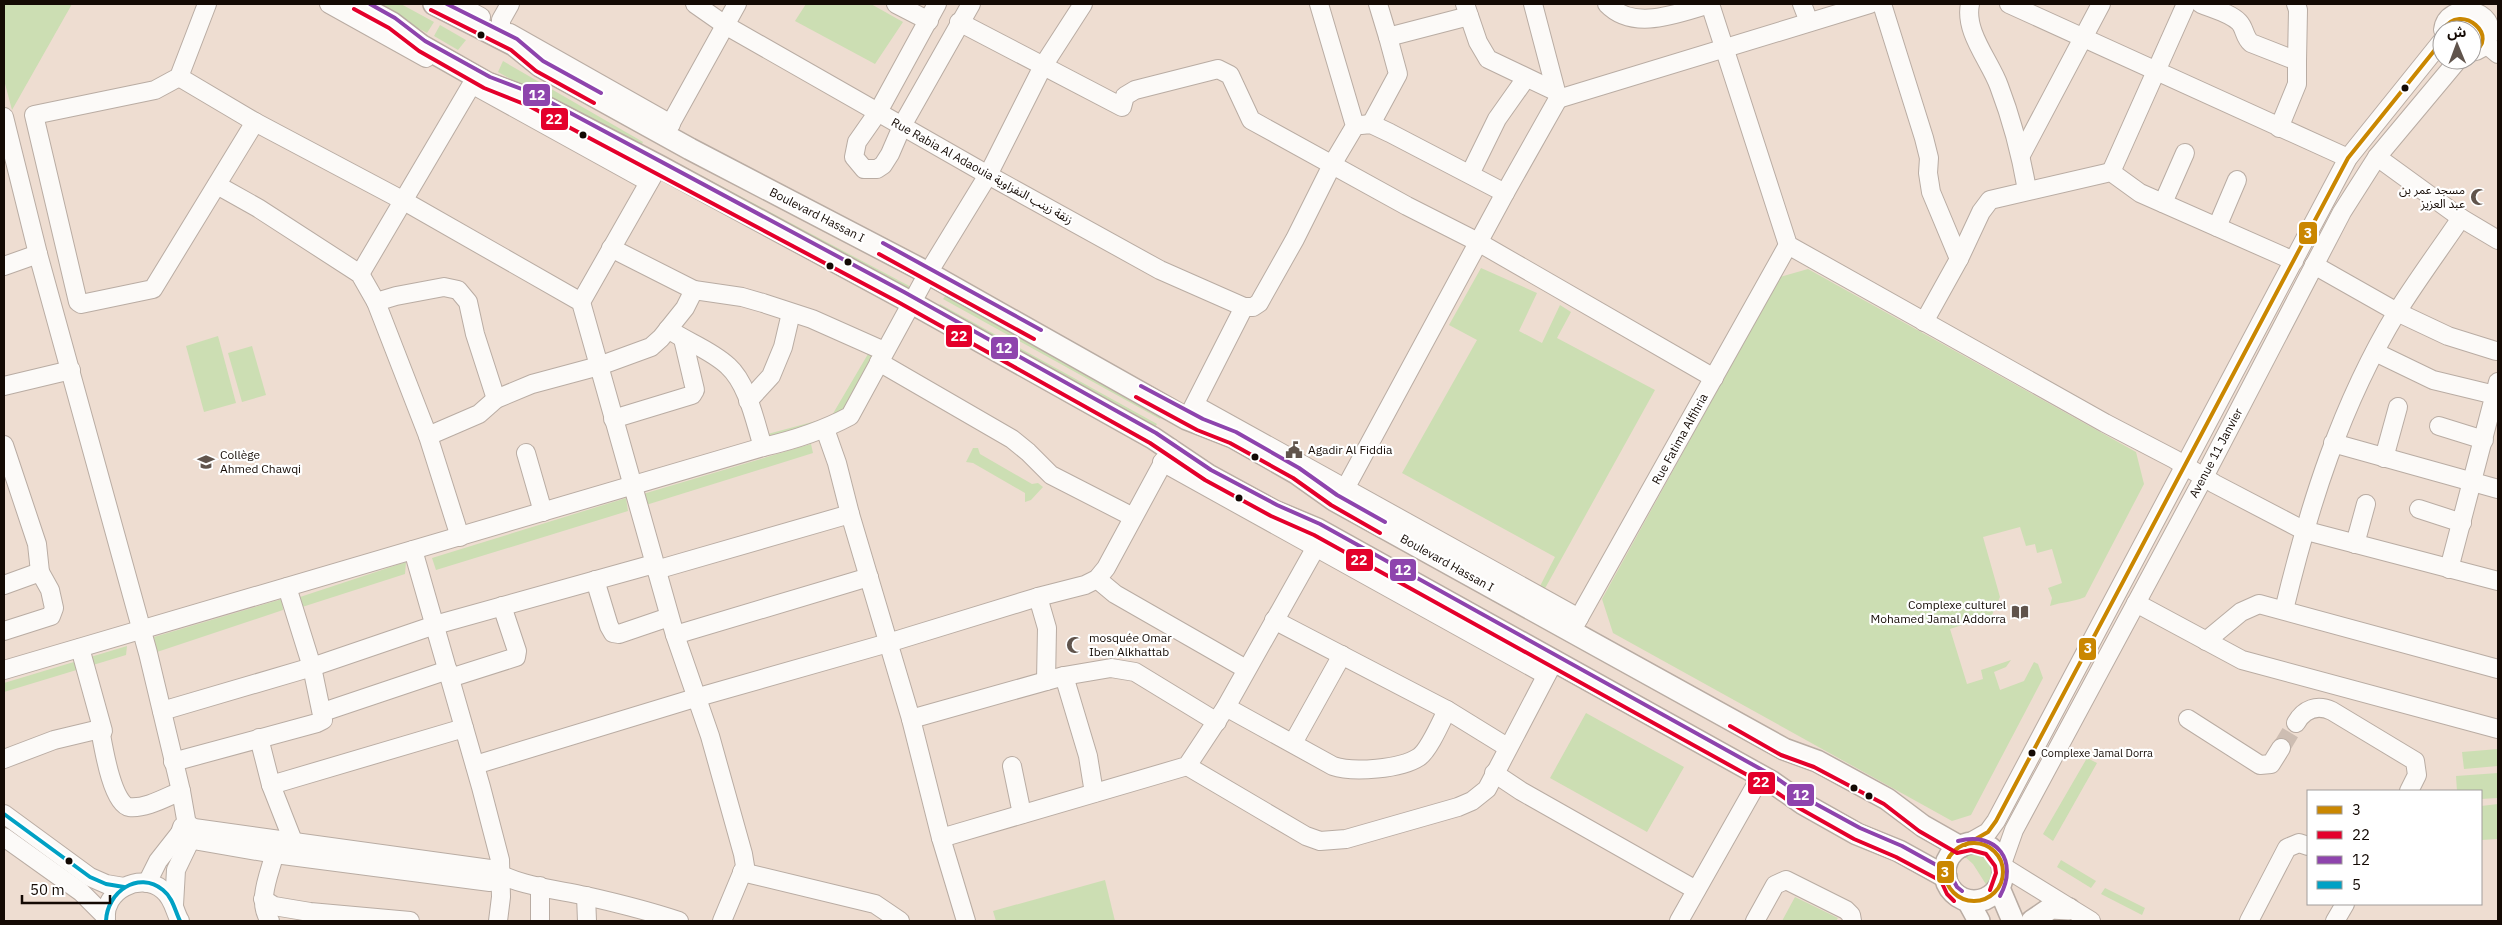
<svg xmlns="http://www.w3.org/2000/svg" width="2502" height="925" viewBox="0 0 2502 925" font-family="'IBM Plex Sans','Noto Sans Arabic',sans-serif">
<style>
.green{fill:#ccdeb3}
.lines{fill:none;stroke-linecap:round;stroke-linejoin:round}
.minor-tunnel{stroke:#cdbdb2;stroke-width:18;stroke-dasharray:18 9;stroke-linecap:butt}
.minor-casing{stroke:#b9aca3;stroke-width:20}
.major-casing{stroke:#b9aca3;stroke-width:24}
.minor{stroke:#fcfaf8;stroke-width:18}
.major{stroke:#fcfaf8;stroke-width:21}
.bus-1-casing{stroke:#fff;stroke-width:8}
.bus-2-casing{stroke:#fff;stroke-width:8}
.bus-3-casing{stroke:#fff;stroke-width:8}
.bus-4-casing{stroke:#fff;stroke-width:8}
.bus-1{stroke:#ca8701;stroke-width:4}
.bus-2{stroke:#e4002b;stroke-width:4}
.bus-3{stroke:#8e44ad;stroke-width:4}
.bus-4{stroke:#01a1c4;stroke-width:4}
.bus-dot{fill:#140a04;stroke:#fff;stroke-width:2}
.labels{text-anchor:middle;stroke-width:4.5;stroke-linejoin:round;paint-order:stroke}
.bus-label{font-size:11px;fill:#140a04;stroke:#fff;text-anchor:start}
.street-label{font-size:12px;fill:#140a04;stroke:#fff}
.poi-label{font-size:12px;fill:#140a04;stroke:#fff;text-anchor:start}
.line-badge{stroke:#fff;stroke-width:2}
.badge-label{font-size:14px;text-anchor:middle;font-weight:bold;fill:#fff}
</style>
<rect width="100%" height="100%" fill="#eeddd1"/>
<g class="green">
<polygon points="4,4 72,4 12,110 4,80"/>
<polygon points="374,4 401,4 434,22 427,33"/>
<polygon points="806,4 871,4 903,22 875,64 795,21"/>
<polygon points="440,25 466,40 458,50 434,36"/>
<polygon points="503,61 643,142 639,150 498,72"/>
<polygon points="676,162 913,288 908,299 671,171"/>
<polygon points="1481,268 1537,293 1519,331 1542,343 1560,305 1571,312 1557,338 1655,390 1543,592 1538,590 1555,557 1402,473 1477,340 1449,325"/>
<path d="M1808,269L2136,452L2144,484L2085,597C2073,602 2062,602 2050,606L2052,598L2048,588L2062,583L2052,549L2037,553L2035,544L2026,546L2020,527L1983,537L2000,597L1992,615L1950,629L1967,684L1983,679L1981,670L2011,660L2006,667L1994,672L2000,690L2024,681L2034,662L2038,664L2043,678L1971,815L1952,821L1613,633L1602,599L1780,277Z"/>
<polygon points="945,296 1161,416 1160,419 943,299"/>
<polygon points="940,304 1157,424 1155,427 938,307"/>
<polygon points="218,336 236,403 204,412 186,346"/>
<polygon points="252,346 266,395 242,402 228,353"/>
<polygon points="868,354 875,357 839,426 765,446 764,435 831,417"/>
<polygon points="811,444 813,453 646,505 643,494"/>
<polygon points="973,448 978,448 980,454 1032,484 1038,483 1043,487 1031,500 1025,502 1025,493 973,463 966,462"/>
<polygon points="626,498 628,511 436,570 432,558"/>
<polygon points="406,562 405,574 299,608 297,598"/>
<polygon points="282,599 283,610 157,652 154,637"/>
<polygon points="127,646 126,655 4,692 4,683"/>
<polygon points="1586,713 1684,767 1647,832 1550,778"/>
<polygon points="2498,749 2498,766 2464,769 2462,752"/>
<polygon points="2087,758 2097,763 2053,841 2043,834"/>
<polygon points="2498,773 2498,798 2481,799 2481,791 2457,791 2456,776"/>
<polygon points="2498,804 2498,839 2481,840 2481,806"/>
<path d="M1974,850C1994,853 2004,874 1989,889L1973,864L1962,854Z"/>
<polygon points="2061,860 2096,881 2091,888 2057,867"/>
<polygon points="1105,880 1115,921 996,921 993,911"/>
<polygon points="2105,888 2145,908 2142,915 2101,894"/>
<polygon points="1795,897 1838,918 1836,921 1782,921"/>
</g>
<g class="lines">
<polyline class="minor-tunnel" points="2281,748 2296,723"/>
<g class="minor-casing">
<g id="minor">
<polyline points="207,4 179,77 155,90 34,115 78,302 81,304 153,289 255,122"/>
<polyline points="329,4 426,58"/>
<polyline points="457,4 481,17"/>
<polyline points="695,4 725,25 988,175 1160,270 1244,307"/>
<polyline points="896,4 929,21"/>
<polyline points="937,4 878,112 857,142 854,157 864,169 877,169 883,165 890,154 903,124 971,4"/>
<polyline points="1378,4 1388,37"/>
<polyline points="1465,4 1478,42 1488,59 1555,91"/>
<path d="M1607,4C1634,32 1678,13 1710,4"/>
<polyline points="1710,4 1788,245 2105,423 2174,459 2215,484 2303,530 2498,581"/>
<polyline points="1802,4 1809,22"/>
<polyline points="1882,4 1924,138 1929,158 1928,173 1931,192 1959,259"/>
<path d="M1970,4C1964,32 1990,61 1999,86C2012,120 2021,155 2027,190"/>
<polyline points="2009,4 2348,158"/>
<path d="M2201,4C2213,9 2230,13 2239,22C2245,28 2244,37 2251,43L2297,61V84L2279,128"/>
<polyline points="2296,4 2298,10 2297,61"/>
<polyline points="959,22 1122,107 1125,96 1135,90 1218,69 1230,75 1251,120 1407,206 1478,242 1714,378"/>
<path d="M2443,30C2446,0 2502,7 2487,41C2485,47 2478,51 2472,52"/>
<polyline points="510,33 671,124"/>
<polyline points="501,38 501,20 510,4"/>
<polyline points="2486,44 2498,54"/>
<polyline points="179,77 255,122 404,201 581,302 675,635 710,736 743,854 745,866 722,921"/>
<polyline points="477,87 649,182"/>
<polyline points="1558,99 1870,4"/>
<polyline points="4,117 38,254 148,653 181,791 187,825"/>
<polyline points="1371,124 1398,74 1388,37 1469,16"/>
<polyline points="1361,125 1371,124 1390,133 1505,193"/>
<polyline points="666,132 737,4"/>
<polyline points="2021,155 2101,4"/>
<polyline points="2377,157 2461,218 2498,240"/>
<polyline points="2111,172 2186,4"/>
<polyline points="1470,174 1497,119 1526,78"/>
<polyline points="217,185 258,208 360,274 376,302 396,296 444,287 458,290 468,302 475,334 496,399"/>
<polyline points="2163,203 2185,153"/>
<polyline points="2217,227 2237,180"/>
<polyline points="611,248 694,290 742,297 763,303 812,319 884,351"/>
<polyline points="2314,265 2397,312 2448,336 2496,351"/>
<polyline points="4,266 38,254"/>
<polyline points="360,274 472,84"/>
<polyline points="376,302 428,436 460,537"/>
<polyline points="581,302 655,172"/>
<polyline points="1924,322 1959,259 1981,212 1990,200 2111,172 2140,193 2294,261"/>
<path d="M668,329C687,342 711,350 728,366C748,384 755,422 763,447"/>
<polyline points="2375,352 2433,380 2495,395"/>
<polyline points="879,362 1012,439 1028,452 1051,475 1133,517"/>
<polyline points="4,386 71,370"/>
<polyline points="748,401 771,376 783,347 791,313"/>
<polyline points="1195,405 1579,618"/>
<polyline points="613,419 692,395 695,390 683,339"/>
<polyline points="1187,419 1244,307 1253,307 1259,303 1295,239 1333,163 1355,126 1319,4"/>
<polyline points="2439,426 2484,440"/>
<polyline points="825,429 837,463 850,514 911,719 941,838 966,921"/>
<polyline points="428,436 479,414 496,399 532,384 599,366 651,347 661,338 685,308 694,290"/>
<polyline points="2333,443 2498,489"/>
<polyline points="4,445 37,544 40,572 50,590 54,608 51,616 4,631"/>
<polyline points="526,453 543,512"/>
<polyline points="2384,458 2398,407"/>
<polyline points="1162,462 1546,675"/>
<polyline points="1346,487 1505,193 1558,99 1533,4"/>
<polyline points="2419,509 2462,523"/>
<polyline points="2355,544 2366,504"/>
<polyline points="413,550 481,787 500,860 501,897 498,921"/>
<polyline points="2449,569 2498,382"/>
<polyline points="656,570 850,514"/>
<polyline points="1097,579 1115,594 1246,669"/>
<polyline points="595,580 609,626 613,633 619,634 669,617"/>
<polyline points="4,585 40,572"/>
<polyline points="1038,597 1047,628 1046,681"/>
<polyline points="2136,603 2242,660 2498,729"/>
<path d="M2284,610C2309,506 2341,404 2397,312C2417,280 2440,249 2461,218"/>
<polyline points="1274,620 1447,710 1507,747"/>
<polyline points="1571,632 1788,245"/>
<polyline points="675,635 869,577"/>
<polyline points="2206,641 2241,612 2259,604 2498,669"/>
<polyline points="80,648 103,731 100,729"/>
<path d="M4,670L763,447C794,440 822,431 850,416L928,273L988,175L1043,66L1083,4"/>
<polyline points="1064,676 1088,756 1094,793"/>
<polyline points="450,678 516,657 517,651 502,606"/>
<path d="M1226,707L1333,766C1353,773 1401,769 1419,757C1429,750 1441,722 1447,710"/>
<polyline points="162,711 312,667 435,625 654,564"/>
<polyline points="323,712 448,670"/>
<polyline points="911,719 1064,676 1111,668 1135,672 1217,722"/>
<polyline points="2188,719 2260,765 2271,764 2281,748"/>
<path d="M2296,723C2304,709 2317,704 2332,711L2415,761L2417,775L2409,791"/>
<polyline points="259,738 271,785 293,841"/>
<polyline points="1293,743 1342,655"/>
<path d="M4,759L54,740L100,729C103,745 112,804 129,807C146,809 166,797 181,791"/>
<polyline points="173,762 317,723 323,720 312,667 287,587"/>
<polyline points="475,765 695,698 888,643 1038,597 1085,585 1097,579 1106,568 1171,448"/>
<polyline points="1012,766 1022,814"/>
<polyline points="1187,766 1306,836 1320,841 1346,839 1458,807 1472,801 1487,789 1554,661"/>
<polyline points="1494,773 1521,791 1696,890"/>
<polyline points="271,785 464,728"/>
<polyline points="4,814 90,877 106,884 124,887"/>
<polyline points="4,837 81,892 106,917"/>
<polyline points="941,838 1187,766 1226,707 1316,547"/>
<polyline points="1965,845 1988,832 1996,821 2348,158 2442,41"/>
<polyline points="2002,864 2014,830 2204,477 2342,212 2377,157 2458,60"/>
<polyline points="2002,866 2091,921"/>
<polyline points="742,872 875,904 900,921"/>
<path d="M501,876L490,882L275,854L193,840L185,841L180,833L182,827L189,825L194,828L490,869C518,886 554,889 586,896C617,903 649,911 679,921"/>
<polyline points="147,883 158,861 180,833"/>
<polyline points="540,886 540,921"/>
<polyline points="586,896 587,921"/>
<polyline points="263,899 274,906 310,912 410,921"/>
<polyline points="174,905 176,870 190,841"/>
<path d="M106,921C102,891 140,871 163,890C174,899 174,911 180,921"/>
<path d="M270,921C254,898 274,867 277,842"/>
<polyline points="1679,921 1761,776"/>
<polyline points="1755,921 1775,885 1786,880 1846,910 1851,915 1852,921"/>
<polyline points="2249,921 2287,848 2299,843 2308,846"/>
<polyline points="2335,921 2345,904"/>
</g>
</g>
<g class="major-casing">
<g id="major">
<polyline points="357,4 392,23 422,46 487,83 532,100 659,166 901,297 1153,438 1208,475 1274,511 1317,529 1772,782 1802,803 1857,834 1899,851 1946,877"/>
<polyline points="434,4 514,45 540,66 690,149 928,273 1187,419 1233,437 1296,473 1334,500 1784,749 1817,761 1887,799 1923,826 1960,847"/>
<circle cx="1974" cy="872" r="29"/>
<polyline points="1999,888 2013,921"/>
<polyline points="1968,901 1979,921"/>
<polyline points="2032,921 2051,908 2069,909"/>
</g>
</g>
<use href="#minor" class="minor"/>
<use href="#major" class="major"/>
<g class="bus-1-casing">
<g id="bus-1">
<path d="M2443,30C2461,0 2502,39 2472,52"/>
<circle cx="1974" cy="872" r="29"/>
<polyline points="1965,845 1988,832 1996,821 2348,158 2442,41"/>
</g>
</g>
<g class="bus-2-casing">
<g id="bus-2">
<polyline points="354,9 389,28 419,51 484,88 529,106 898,302 1150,443 1205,480 1271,516 1314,535 1769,787 1799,808 1854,839 1896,857 1941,881 1947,894 1954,901"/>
<polyline points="431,10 511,50 536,71 594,103"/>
<polyline points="879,254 1034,339"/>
<polyline points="1136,397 1197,430 1230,443 1293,478 1331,505 1380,533"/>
<polyline points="1730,726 1781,755 1814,767 1884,804 1919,831 1957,853 1971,850 1986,854 1995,866 1996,873 1990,890"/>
</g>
</g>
<g class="bus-3-casing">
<g id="bus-3">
<polyline points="370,4 395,18 425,41 490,77 535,94 904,292 1156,433 1211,470 1277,505 1320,524 1775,777 1805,798 1860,828 1902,846 1949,872 1957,887 1962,891"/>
<polyline points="447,4 517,39 543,61 601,93"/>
<polyline points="883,243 1041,330"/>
<polyline points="1141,386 1203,419 1236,432 1299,468 1337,495 1385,522"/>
<path d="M1958,841C1997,831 2019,861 2000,896"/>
</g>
</g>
<g class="bus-4-casing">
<g id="bus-4">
<polyline points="4,814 90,877 106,884 124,887"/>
<path d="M106,921C107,892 138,870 163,890C173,898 175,911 180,921"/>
</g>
</g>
<use href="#bus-1" class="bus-1"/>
<use href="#bus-2" class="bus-2"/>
<use href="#bus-3" class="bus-3"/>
<use href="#bus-4" class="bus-4"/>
</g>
<defs>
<g id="mosque-bare" transform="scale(1.35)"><path d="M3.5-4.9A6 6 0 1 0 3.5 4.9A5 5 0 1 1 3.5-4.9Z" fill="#60544c" stroke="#fff" stroke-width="2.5" paint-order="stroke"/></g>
<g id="civic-bare" transform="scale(1.35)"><path d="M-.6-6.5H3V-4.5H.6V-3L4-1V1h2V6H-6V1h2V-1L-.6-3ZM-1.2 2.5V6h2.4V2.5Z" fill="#60544c" stroke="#fff" stroke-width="2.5" paint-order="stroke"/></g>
<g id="school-bare" transform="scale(1.35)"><path d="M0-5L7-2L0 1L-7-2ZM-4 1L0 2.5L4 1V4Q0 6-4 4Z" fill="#60544c" stroke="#fff" stroke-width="2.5" paint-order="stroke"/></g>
<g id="library-bare" transform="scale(1.35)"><path d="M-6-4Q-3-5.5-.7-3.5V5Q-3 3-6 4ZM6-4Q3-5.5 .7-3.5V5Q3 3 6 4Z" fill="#60544c" stroke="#fff" stroke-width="2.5" paint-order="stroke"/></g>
</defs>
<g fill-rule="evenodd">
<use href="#mosque-bare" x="2479" y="197"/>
<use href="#civic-bare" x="1294" y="450"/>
<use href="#school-bare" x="206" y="462"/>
<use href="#library-bare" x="2020" y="612"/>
<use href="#mosque-bare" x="1075" y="645"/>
</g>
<g class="bus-dot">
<circle cx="481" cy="35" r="4.5"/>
<circle cx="2405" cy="88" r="4.5"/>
<circle cx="583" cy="135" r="4.5"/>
<circle cx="848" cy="262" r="4.5"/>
<circle cx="830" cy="266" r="4.5"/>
<circle cx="1255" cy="457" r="4.5"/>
<circle cx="1239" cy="498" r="4.5"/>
<circle cx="2032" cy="753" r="4.5"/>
<circle cx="1854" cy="788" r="4.5"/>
<circle cx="1869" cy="796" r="4.5"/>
<circle cx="69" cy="861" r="4.5"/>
</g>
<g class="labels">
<g class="bus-label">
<text x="2041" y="757">Complexe Jamal Dorra</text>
</g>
<g class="street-label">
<text transform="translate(982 171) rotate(29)" y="4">Rue Rabia Al Adaouia زنقة زينب النفزاوية</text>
<text transform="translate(817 215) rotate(27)" y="4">Boulevard Hassan I</text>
<text transform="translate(1680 439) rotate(-61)" y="4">Rue Fatima Alfihria</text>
<text transform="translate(2216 453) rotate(-62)" y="4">Avenue 11 Janvier</text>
<text transform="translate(1447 563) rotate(29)" y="4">Boulevard Hassan I</text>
</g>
<g class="poi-label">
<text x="2465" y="194" text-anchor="end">مسجد عمر بن<tspan x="2465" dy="14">عبد العزيز</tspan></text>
<text x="1308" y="454">Agadir Al Fiddia</text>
<text x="220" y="459">Collège<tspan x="220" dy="14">Ahmed Chawqi</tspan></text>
<text x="2006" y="609" text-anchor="end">Complexe culturel<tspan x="2006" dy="14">Mohamed Jamal Addorra</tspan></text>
<text x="1089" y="642">mosquée Omar<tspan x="1089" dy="14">Iben Alkhattab</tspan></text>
</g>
</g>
<g class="line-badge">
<rect x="522" y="83" width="29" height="24" rx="5" fill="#8e44ad"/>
<rect x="540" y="107" width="29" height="24" rx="5" fill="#e4002b"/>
<rect x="2298" y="221" width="20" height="24" rx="5" fill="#ca8701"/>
<rect x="945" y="324" width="28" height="24" rx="5" fill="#e4002b"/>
<rect x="990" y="336" width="29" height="24" rx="5" fill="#8e44ad"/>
<rect x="1345" y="548" width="29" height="24" rx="5" fill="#e4002b"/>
<rect x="1389" y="558" width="28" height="24" rx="5" fill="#8e44ad"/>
<rect x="2078" y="637" width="19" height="24" rx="5" fill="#ca8701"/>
<rect x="1747" y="771" width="29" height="24" rx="5" fill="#e4002b"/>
<rect x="1786" y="783" width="29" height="24" rx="5" fill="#8e44ad"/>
<rect x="1936" y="860" width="19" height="24" rx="5" fill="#ca8701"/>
</g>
<g class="badge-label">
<text x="537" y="100">12</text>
<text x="554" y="124">22</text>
<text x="2308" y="238">3</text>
<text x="959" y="341">22</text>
<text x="1004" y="353">12</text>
<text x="1359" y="565">22</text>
<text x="1403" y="575">12</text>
<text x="2088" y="653">3</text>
<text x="1761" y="787">22</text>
<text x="1801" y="800">12</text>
<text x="1945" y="877">3</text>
</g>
<rect width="2502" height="925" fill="none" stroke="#140a04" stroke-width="10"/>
<rect x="2307" y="790" width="175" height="115" fill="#ffffff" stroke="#a19d9b"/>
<rect x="2317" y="806" width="25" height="8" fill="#ca8701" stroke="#a19d9b"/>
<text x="2352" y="815" font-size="15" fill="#140a04">3</text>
<rect x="2317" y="831" width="25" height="8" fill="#e4002b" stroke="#a19d9b"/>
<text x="2352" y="840" font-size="15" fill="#140a04">22</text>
<rect x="2317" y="856" width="25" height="8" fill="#8e44ad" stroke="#a19d9b"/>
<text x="2352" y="865" font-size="15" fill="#140a04">12</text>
<rect x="2317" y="881" width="25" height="8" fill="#01a1c4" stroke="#a19d9b"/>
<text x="2352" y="890" font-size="15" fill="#140a04">5</text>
<g transform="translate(2457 45) rotate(359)"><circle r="24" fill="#ffffff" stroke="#a19d9b"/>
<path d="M0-4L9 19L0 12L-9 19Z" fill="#60544c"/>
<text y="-8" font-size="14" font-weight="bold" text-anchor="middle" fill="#140a04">ش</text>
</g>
<path d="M22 895v8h88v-8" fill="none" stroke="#140a04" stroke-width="2.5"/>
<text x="30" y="895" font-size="15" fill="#140a04" stroke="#ffffff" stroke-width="4" paint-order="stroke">50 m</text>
</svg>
